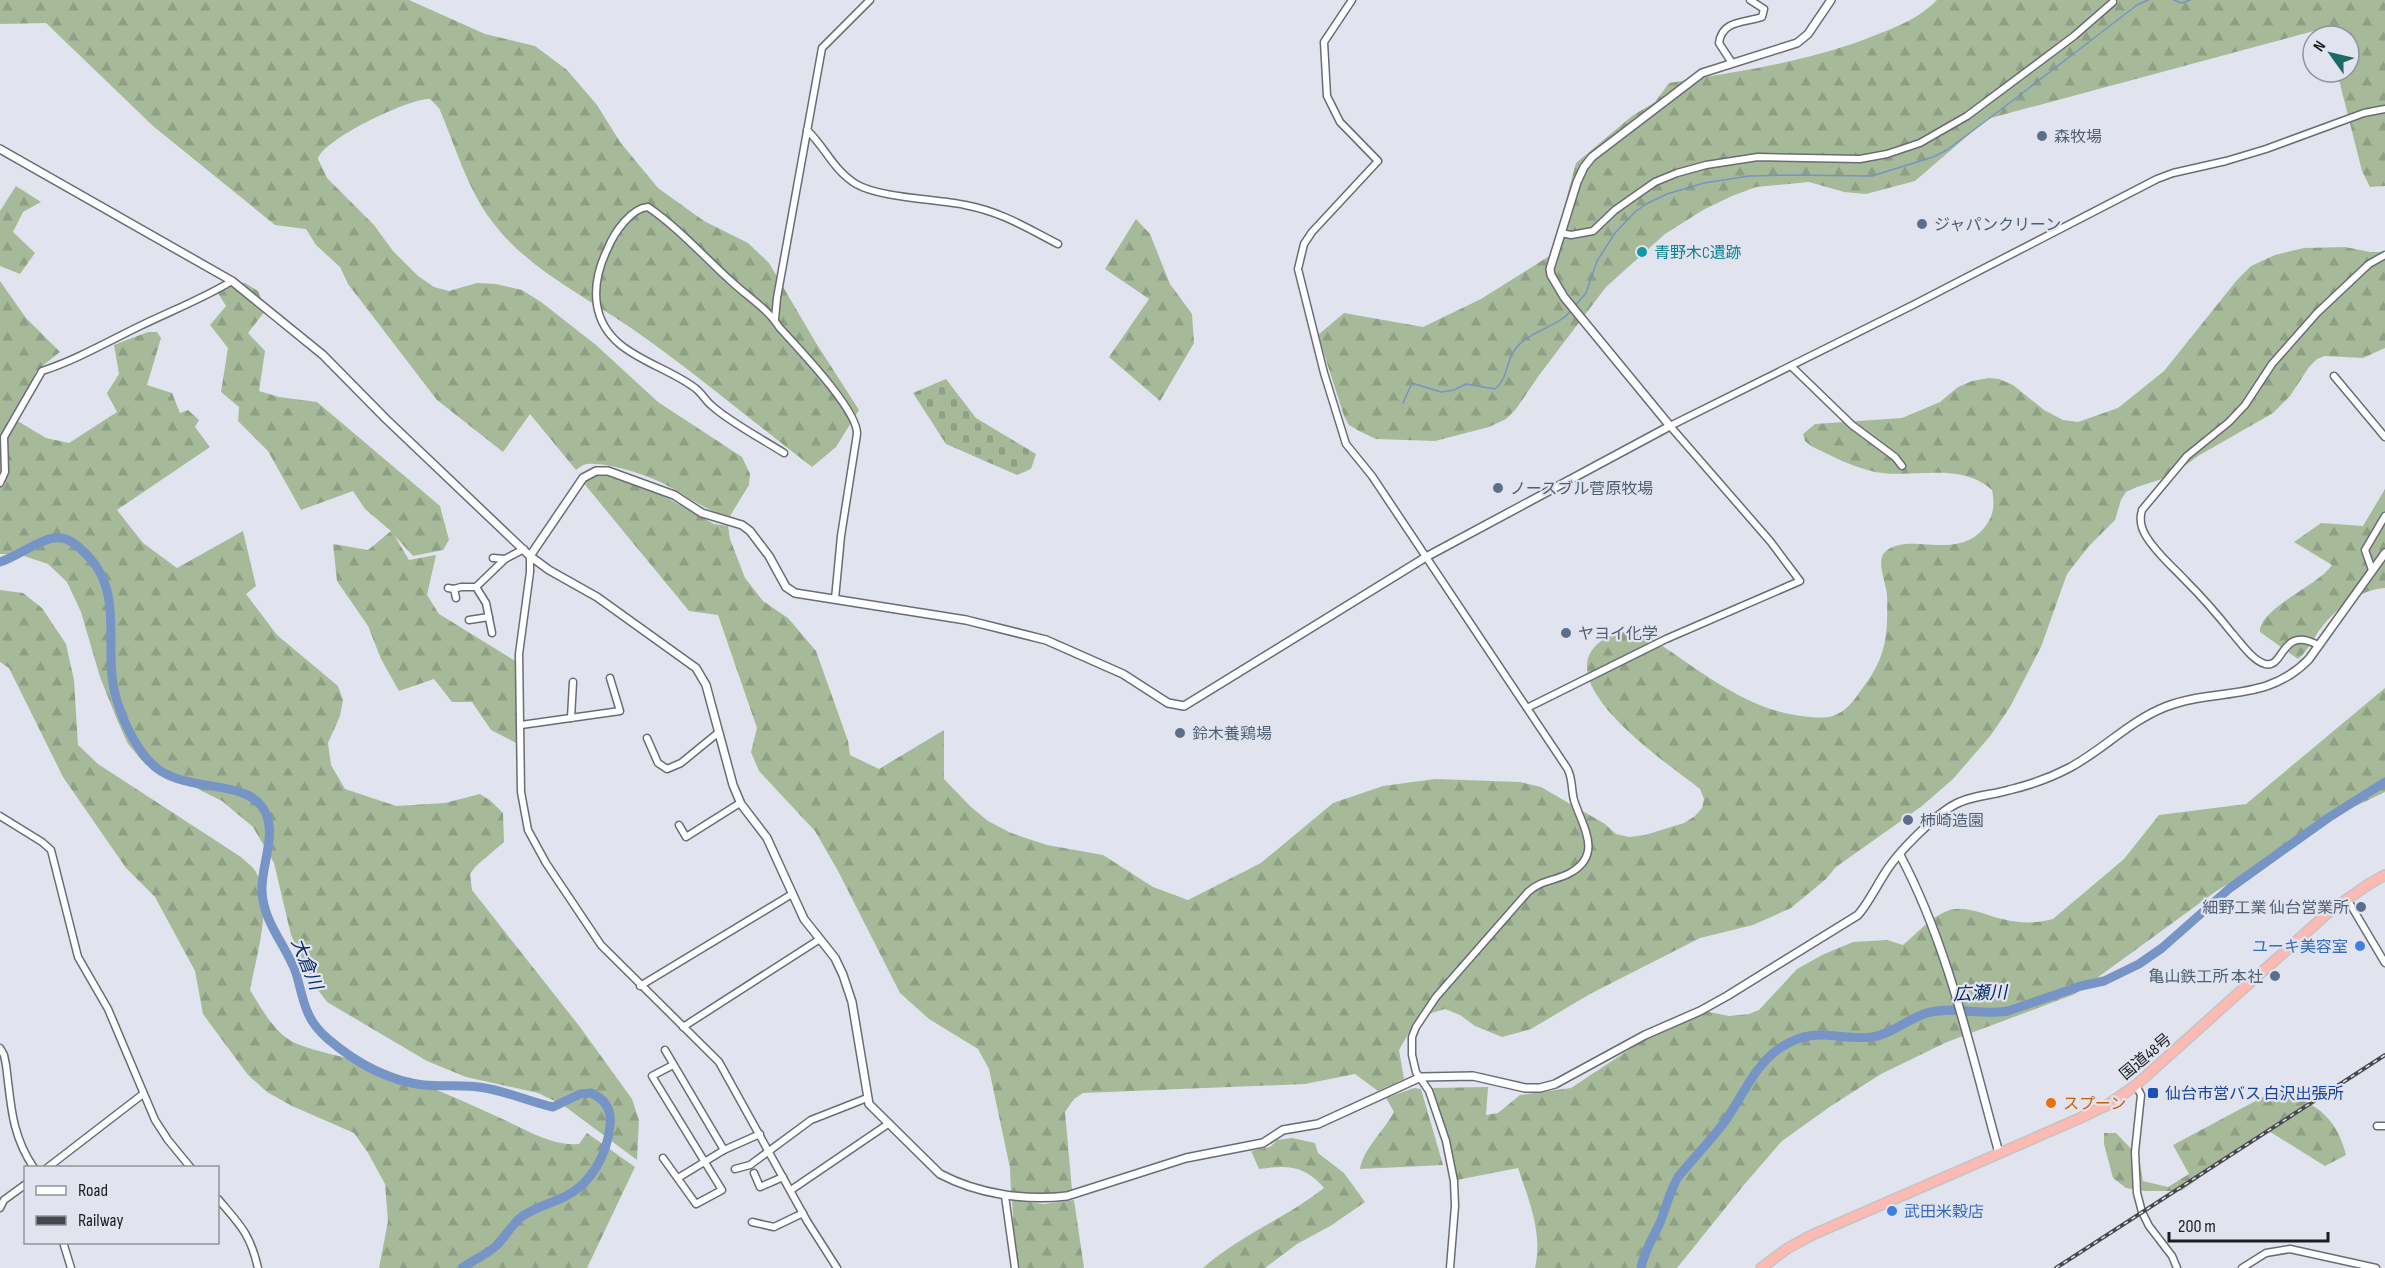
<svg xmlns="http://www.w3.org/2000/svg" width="2385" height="1268" viewBox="0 0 2385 1268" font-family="'Sofia Sans Condensed','Noto Sans JP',sans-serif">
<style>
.forest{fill:url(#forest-firs)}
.cemetery{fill:url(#cemetery-stones)}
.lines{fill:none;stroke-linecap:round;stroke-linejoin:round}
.stream{stroke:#7694c5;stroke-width:1.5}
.river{stroke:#7694c5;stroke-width:9}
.minor-casing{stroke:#6a6c75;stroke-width:9}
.tertiary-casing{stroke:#6a6c75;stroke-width:10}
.trunk-casing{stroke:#c4c4c5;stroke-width:12}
.minor{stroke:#fff;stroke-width:6}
.tertiary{stroke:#fff;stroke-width:7}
.trunk{stroke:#fcbab2;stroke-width:9}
.rail-casing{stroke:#46484d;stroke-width:4}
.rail{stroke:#e1e4ee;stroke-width:1.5;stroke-dasharray:4.5;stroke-linecap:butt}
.service-dot{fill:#5c6f8a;stroke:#e1e4ee;stroke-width:2}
.culture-dot{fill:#0f9aa8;stroke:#e1e4ee;stroke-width:2}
.shop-dot{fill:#3f7fe0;stroke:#e1e4ee;stroke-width:2}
.transit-dot{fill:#1a4fb4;stroke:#e1e4ee;stroke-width:2}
.food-dot{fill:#e8710a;stroke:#e1e4ee;stroke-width:2}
.labels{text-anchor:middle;stroke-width:4.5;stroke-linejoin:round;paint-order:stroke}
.service-label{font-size:16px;fill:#4e5e75;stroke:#e1e4ee;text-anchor:start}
.culture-label{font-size:16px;fill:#0d838f;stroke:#e1e4ee;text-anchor:start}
.shop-label{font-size:16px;fill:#366cbe;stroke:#e1e4ee;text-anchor:end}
.street-label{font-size:16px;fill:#1b1d20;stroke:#e1e4ee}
.transit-label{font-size:16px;fill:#164399;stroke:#e1e4ee;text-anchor:start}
.food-label{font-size:16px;fill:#c56008;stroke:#e1e4ee;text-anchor:start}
.water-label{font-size:18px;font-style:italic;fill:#032963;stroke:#e1e4ee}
</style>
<defs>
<pattern id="forest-firs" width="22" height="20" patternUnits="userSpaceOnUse" patternTransform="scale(1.5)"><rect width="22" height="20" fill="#a6ba9a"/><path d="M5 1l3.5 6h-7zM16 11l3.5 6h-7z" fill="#8e9f84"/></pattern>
<pattern id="cemetery-stones" width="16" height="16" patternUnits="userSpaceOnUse" patternTransform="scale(1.5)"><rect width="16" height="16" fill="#a6ba9a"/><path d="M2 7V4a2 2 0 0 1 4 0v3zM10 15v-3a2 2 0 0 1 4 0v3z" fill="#8e9f84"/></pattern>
</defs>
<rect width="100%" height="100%" fill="#e1e4ee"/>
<g class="forest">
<path d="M0,0H409L485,34L535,46L567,70L597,105L620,142L658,188L704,221L748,243L769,263L816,343L859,410L836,447L812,467C752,421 693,371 631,328C583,295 526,268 491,220C467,188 455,145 439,108L430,99C409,98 322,140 318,159L327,178L374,225L393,251L418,276L434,287L449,291L477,283L496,284L522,290L541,302L596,345L658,402L742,457L750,474L749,485L730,516C705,511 689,497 668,486C651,476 607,462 588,464C583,464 580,467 576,470L530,414L503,452L437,400L348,284L340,267L316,245L306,229L275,225L153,126L46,23L0,24Z"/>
<path d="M1937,0H2385V186L2370,187L2362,171L2337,72H2349V36H2328L2325,28L1987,119L1915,181L1866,194L1844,192L1809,182L1756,187L1732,196L1703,210L1665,234L1606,287L1540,374L1516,409L1506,419L1489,427L1435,441L1376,439L1359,431L1349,425L1344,416L1318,335L1344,313L1423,327L1481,299L1551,255L1576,163L1632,116L1655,102L1669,83C1740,71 1811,62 1878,34C1899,26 1921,17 1937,0Z"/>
<polygon points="16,186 41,202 23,212 13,232 35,253 20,274 0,266 0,211"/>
<polygon points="1136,219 1150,234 1170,284 1192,314 1194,343 1160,401 1109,357 1149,299 1105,269"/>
<path d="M2345,247L2370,252H2385V348L2363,358L2325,356L2317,359L2309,367L2290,396L2273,413L2198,456L2171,476L2137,487L2126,492L2121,500L2115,520L2089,546L2067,574L2041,647L2010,707L1991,735L1953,779L1922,806L1836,867L1826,879L1791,908L1753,925L1700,938L1590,994L1531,1029L1502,1037L1475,1026L1460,1015L1445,1009L1428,1014L1415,1022L1399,1050L1404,1079L1378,1091L1355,1074L1305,1084L1083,1093L1074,1099L1065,1112L1072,1190L1044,1198L1011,1192L1010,1168L989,1069L978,1049L929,1019L900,993L838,871L815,831L759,771L751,752L757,728L718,615L689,611L582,481L596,473L613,475L642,484L714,524L728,526L730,539L745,578L763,601L788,618L816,651L848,741L850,755L879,769L944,730V779L971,807L988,821L1011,833L1047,845L1103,855L1153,887L1188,900L1261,863L1333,803L1383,786L1435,779L1520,782L1541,787L1605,824L1616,834L1629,837L1645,835L1684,823L1695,816L1702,808L1704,799L1700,789C1672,766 1545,683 1601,641C1618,629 1631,631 1649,637C1697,668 1744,709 1801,716C1812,717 1822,719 1833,716C1847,711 1854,700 1862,689C1887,657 1888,634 1887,595C1886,582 1875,560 1886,551C1911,531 1956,562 1984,528C1994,516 1995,505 1992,490C1960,461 1914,479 1875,472C1853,467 1831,456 1811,446L1805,441L1803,434L1815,424L1902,418L1940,402L1958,387L1972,381L1989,378L1999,379L2013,385L2044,410L2063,420L2078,422L2118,408L2164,371L2237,280L2251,266L2275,255L2304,248Z"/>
<polygon points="0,281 26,318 60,352 36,371 29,388 11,417 46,438 69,443 117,412 107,393 119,374 114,345 148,332 157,332 161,338 147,385 172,393 180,413 188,410 199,420 195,427 210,447 117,510 143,543 177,568 243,531 256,586 246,594 277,635 338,686 343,700 340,716 328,743 331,765 345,789 396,806 445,803 480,794 491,801 503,813 504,842 476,866 470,874 472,890 580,1027 632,1099 639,1120 637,1160 563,1105 538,1093 466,1077 427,1061 327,1002 315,986 291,935 274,863 253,827 222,801 192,786 168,778 145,764 128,744 118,722 100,677 81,612 67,582 48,564 18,554 0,554"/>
<polygon points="245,283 258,291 266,310 248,333 265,351 259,391 279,397 317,402 440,506 449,540 443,550 413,556 394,535 409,560 436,555 427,595 439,614 517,662 518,744 491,730 472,702 452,702 434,679 399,691 381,659 368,626 337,581 333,544 368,550 391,531 365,509 353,491 301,510 268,451 238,421 239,407 221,392 228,348 210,325 226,306 218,293 231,285"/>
<path d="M2385,489V588C2360,589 2336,609 2321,628C2312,639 2309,650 2298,659L2260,632C2259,608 2318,586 2332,565L2294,542L2321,523L2363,526Z"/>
<path d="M0,590L23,593L42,608L66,644L74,680L78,745L98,764L241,857C246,862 254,867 257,874C273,905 256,957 250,990C261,1008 274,1032 293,1042C312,1051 346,1057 368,1064C418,1081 467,1102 515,1125C536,1135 556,1146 579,1144L587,1133L635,1167L587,1268H379L388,1221L385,1184L368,1153L354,1133L292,1106L267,1092L248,1075L203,1014L195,971L155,897L126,868L63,777L9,668L0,662Z"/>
<path d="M2385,688V792L2337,815L2215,892L2075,994L1947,1042L1881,1074L1831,1106L1782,1141L1743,1186L1677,1268H1535C1543,1233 1529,1201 1518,1168L1452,1181L1441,1117L1430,1088L1488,1087L1486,1115L1498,1113L1520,1095L1571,1088L1680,1016L1709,1012L1729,1016L1749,1014L1759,1010L1797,969L1822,955L1853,942L1887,940L1903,945C1916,934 1931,917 1947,911C1965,904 1985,915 2002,919C2019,923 2035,924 2053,919L2124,859L2159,815L2246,804Z"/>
<path d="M1414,1088L1421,1089L1443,1165L1360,1169C1363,1149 1384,1131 1394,1112L1386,1098Z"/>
<path d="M2276,1090C2314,1102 2336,1115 2346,1155L2325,1166L2267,1130L2181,1191H2145L2126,1188L2113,1178L2104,1144V1133H2116L2139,1157L2143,1181L2168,1187L2189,1174L2173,1145Z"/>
<path d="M1292,1138L1315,1143L1318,1153L1344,1173L1365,1202L1332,1225L1297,1244L1265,1268H1203C1239,1236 1286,1218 1324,1188C1305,1165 1286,1165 1259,1169L1251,1151L1270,1147L1277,1140Z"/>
<polygon points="1012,1200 1044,1204 1074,1200 1084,1268 1016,1268"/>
</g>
<polygon class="cemetery" points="946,379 976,418 1036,454 1031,469 1017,475 946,444 913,393"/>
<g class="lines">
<g class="stream">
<polyline points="2174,0 2181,3 2190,0"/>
<polyline points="1574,307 1586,293 1597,261 1615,233 1635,212 1646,204 1667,194 1704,183 1749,176 1789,175 1872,176 1933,157 1947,150 1999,111 2137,5 2148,0"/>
<path d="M1403,403L1412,383L1441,392L1454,390L1466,384L1495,389C1509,378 1505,361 1516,348C1531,330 1556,328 1571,311"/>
</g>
<g class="river">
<path d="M0,562C17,557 43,536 60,538C69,538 78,546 84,552C126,591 103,645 115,694C121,717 133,743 149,761C181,798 251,773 267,816C275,839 261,867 262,891C263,922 286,945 296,973C300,986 302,1000 308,1013C312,1023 320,1032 328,1039C355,1062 389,1081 424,1085C444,1087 465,1084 485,1088C509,1092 530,1102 553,1107L580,1094L591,1093C605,1099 612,1110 610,1126C607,1154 592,1183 566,1196C551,1204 534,1207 520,1218C511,1226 505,1237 496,1246C486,1255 473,1260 462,1268"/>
<path d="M1641,1268C1644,1252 1652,1239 1659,1225C1666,1209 1669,1192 1678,1177C1693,1159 1709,1142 1723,1124C1741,1100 1754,1065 1780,1048C1816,1024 1836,1041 1872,1037C1894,1034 1910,1016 1931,1012C1956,1006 1982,1016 2008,1011L2081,986L2104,981L2139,964L2162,948L2230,888L2328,818L2385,782"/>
</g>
<g class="minor-casing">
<g id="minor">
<path d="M1352,0L1324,42L1327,96L1340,122L1378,161L1312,232L1304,244L1298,269L1324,373L1346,444L1372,476L1567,768C1573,778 1571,789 1574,800C1582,826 1604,854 1570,873C1555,881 1541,880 1528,892L1436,997L1416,1027L1412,1037V1055L1416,1072L1429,1091L1446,1141L1454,1181L1455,1206L1450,1268"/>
<path d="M1732,63L1719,43C1722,20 1744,23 1762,17L1764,9L1750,0"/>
<path d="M807,130C825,147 834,171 856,184C880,198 936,199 965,205C1002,212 1025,227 1058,244"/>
<polyline points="1561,233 1571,235 1593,231 1615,210 1655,182 1677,173 1706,165 1758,157 1860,159 1887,154 1920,143 1967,116 2074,36 2113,2"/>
<polyline points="775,319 777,298 822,48 870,0"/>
<polyline points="1791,366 1852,425 1895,457 1902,466"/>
<polyline points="2334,376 2385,437"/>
<path d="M784,453C762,439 728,421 711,405C705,400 701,392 695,388C661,362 605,355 597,305C594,286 599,266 608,248C614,233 631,208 648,207C680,229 704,257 732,282C748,297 768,309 779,327C797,347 858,410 857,434L841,536L835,599"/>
<path d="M0,483L5,472L4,437L42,371C76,360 107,342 140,326C171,311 202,299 232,281"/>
<polyline points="530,556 530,572 519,654 521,792 528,830 546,863 601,945 719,1062 807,1221 837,1268"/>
<polyline points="493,558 505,559"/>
<polyline points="2372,570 2365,550 2385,516"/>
<polyline points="476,587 486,603 492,633"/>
<polyline points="448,588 454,589 456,598"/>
<polyline points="454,589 461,587 476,587 505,559 524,549"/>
<polyline points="469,620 489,617"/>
<path d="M2318,645C2280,625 2285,669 2265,664C2252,660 2241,643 2232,633C2217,614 2202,597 2186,581C2173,567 2156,553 2146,536C2141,528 2139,520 2142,510L2187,456L2229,422L2245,405L2272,364L2317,313L2369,264L2385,255"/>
<polyline points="1527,708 1666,639 1800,581 1770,541 1670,426 1913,305 2157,179 2173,173 2226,161 2266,149 2364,113 2385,109"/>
<polyline points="571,718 573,682"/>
<polyline points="521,725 620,711 610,678"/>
<polyline points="647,738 658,763 667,769 681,763 719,732"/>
<polyline points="0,816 42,842 51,850 78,957 108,1009 155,1120 168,1140 191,1168"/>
<polyline points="679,825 686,837 740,803"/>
<polyline points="2347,899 2385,963"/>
<polyline points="640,986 792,894"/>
<polyline points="683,1027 820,939"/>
<path d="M0,1048L4,1055L6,1065C11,1103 11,1135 34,1168"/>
<polyline points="665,1050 724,1150"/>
<polyline points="2136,1085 2141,1095 2135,1152 2137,1193 2142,1212 2149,1226 2172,1256 2177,1268"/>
<polyline points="2377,1126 2385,1126"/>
<polyline points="663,1158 696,1204 722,1190 652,1076 673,1065"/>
<polyline points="47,1168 143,1094"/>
<polyline points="735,1169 750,1165 811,1120 867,1098"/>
<polyline points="754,1173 760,1187 783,1177"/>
<polyline points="678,1178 724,1150 760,1134"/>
<polyline points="791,1190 888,1124"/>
<polyline points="1005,1196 1015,1268"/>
<path d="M218,1199C240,1225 250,1233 258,1268"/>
<polyline points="0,1208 4,1200 26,1184"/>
<polyline points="752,1222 774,1227 803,1213"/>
<polyline points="63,1242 71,1268"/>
<polyline points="2242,1268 2266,1253 2290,1249 2376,1268"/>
</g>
</g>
<g class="tertiary-casing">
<g id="tertiary">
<path d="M0,149L232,281L323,355L386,419L530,556L549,570L597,597L696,668L706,685L733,785L741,804L767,838L804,919L835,958L843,975L852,1002L869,1104L940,1174C978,1194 1025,1201 1067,1196L1186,1158L1263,1143L1283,1130L1318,1124L1421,1077L1473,1076L1525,1088H1540L1555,1084L1645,1035L1700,1011L1727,996L1858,915C1869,902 1876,887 1885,873C1898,852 1938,811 1960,802C1976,795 1993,795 2009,790C2030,785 2050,778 2069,768C2103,750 2128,722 2165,707C2216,687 2267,703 2309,659L2385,553"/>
<polyline points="530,556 583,478 596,471 608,471 674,495 702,513 742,525 750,531 769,556 786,587 795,593 966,620 1046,640 1123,674 1168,703 1184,706 1426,557 1670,426 1564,297 1551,275 1550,269 1577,182 1584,167 1592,157 1702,73 1797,43 1808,34 1831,0"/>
<path d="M1900,855C1949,947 1971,1053 1999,1153"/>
</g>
</g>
<g class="trunk-casing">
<polyline id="trunk" points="1761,1268 1788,1248 1812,1235 2078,1119 2109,1104 2136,1085 2330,911 2369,884 2385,875"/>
</g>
<use href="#minor" class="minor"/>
<use href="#tertiary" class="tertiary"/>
<use href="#trunk" class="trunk"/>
<g class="rail-casing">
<polyline id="rail" points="2056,1268 2385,1055"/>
</g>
<use href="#rail" class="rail"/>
</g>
<g class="service-dot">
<circle cx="2042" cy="136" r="6"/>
<circle cx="1922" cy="224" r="6"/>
<circle cx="1498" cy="488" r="6"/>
<circle cx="1566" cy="633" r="6"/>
<circle cx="1180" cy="733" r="6"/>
<circle cx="1908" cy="820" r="6"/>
<circle cx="2361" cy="907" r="6"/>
<circle cx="2275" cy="976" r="6"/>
</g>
<circle class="culture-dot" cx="1642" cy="252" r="6"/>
<g class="shop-dot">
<circle cx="2360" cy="946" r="6"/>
<circle cx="1892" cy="1211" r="6"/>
</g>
<rect class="transit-dot" x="2147" y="1087" width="12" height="12" rx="3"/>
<circle class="food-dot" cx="2051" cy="1103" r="6"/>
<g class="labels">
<g class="service-label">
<text x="2054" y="142">森牧場</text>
<text x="1934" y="230">ジャパンクリーン</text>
<text x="1510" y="494">ノースブル菅原牧場</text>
<text x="1578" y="639">ヤヨイ化学</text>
<text x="1192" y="739">鈴木養鶏場</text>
<text x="1920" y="826">柿崎造園</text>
<text x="2349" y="913" text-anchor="end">細野工業 仙台営業所</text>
<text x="2263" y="982" text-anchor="end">亀山鉄工所 本社</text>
</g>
<g class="culture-label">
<text x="1654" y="258">青野木C遺跡</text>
</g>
<g class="shop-label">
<text x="2348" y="952">ユーキ美容室</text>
<text x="1904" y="1217" text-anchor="start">武田米穀店</text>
</g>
<g class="street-label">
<text transform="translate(2145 1056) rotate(-40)" y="6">国道48号</text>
</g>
<g class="transit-label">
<text x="2165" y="1099">仙台市営バス 白沢出張所</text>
</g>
<g class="food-label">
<text x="2063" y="1109">スプーン</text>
</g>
<g class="water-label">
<text transform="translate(307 964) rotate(68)" y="6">大倉川</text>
<text transform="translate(1980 993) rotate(-2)" y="6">広瀬川</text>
</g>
</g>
<rect x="24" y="1166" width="195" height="78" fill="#e1e4ee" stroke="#92949c" stroke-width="1.5"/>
<rect x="36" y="1186" width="30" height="9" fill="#ffffff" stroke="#92949c" stroke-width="1.5"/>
<text x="78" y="1196" font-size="18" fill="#1b1d20">Road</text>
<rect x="36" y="1216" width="30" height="9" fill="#46484d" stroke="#92949c" stroke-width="1.5"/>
<text x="78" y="1226" font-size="18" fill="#1b1d20">Railway</text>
<g transform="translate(2331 54) rotate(304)"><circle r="28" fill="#e1e4ee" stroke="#92949c" stroke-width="1.5"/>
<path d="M0-4.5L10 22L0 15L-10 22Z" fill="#1d6965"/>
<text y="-9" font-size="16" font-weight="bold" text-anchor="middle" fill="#1b1d20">N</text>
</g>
<path d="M2169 1232v9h159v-9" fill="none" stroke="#1b1d20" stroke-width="3"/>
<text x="2178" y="1232" font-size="18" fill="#1b1d20" stroke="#e1e4ee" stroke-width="4.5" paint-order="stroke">200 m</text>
</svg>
